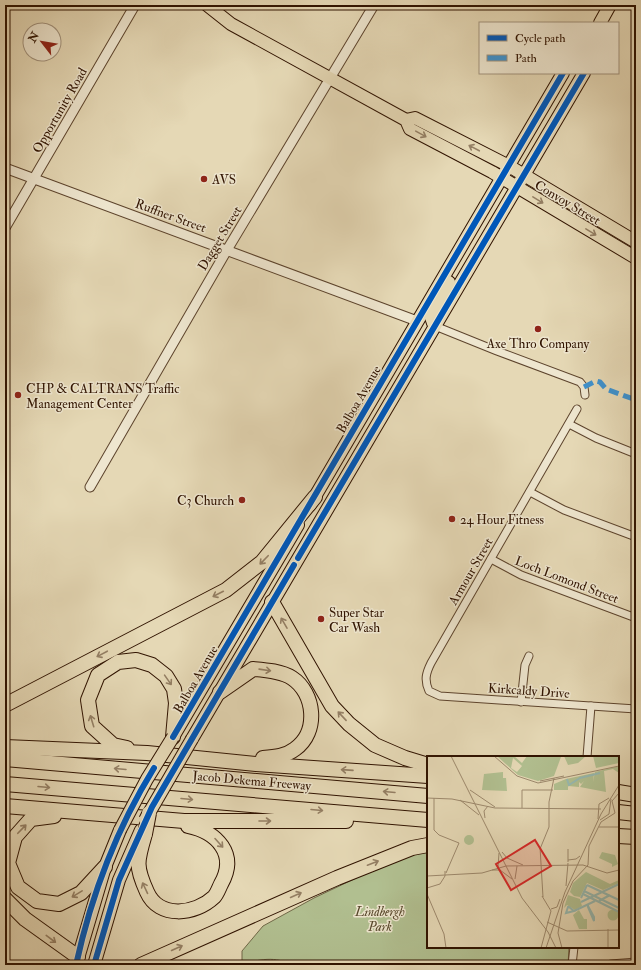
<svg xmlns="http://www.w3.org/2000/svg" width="641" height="970" viewBox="0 0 641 970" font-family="'IM FELL Double Pica',serif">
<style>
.green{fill:#b1bf90;stroke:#706948}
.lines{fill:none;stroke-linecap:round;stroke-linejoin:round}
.minor-casing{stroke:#5d442d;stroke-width:9}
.tertiary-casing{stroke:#5d442d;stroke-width:11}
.primary-casing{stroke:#301300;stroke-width:14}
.motorway-casing{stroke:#301300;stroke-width:16}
.minor{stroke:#eee6cf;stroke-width:7}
.tertiary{stroke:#eee6cf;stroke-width:9}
.primary{stroke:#e5d8b5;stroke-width:12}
.motorway{stroke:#e5d8b5;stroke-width:14}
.primary-bridge-casing{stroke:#301300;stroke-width:14;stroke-linecap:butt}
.motorway-bridge-casing{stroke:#301300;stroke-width:16;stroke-linecap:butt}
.primary-bridge{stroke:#e5d8b5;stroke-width:12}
.motorway-bridge{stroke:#e5d8b5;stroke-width:14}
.quiet{stroke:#3d92d0;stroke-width:5;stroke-dasharray:10 5;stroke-linecap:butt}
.cycleway-casing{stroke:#eee6cf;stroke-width:8}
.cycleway{stroke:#0057b8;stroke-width:6}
.oneway{stroke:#947f64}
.poi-dot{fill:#8f2418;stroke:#eee6cf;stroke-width:1.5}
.labels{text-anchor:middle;stroke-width:3;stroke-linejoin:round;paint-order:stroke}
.street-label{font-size:13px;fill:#301300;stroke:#eee6cf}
.poi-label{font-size:13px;fill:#301300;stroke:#eee6cf;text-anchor:start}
.park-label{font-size:13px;font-style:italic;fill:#57472b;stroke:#eee6cf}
.inset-river{fill:none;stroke:#96b9b1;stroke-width:2}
.inset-road{fill:none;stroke:#9d896d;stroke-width:1}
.view{fill:#d62828;fill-opacity:0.15;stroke:#d62828;stroke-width:2}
.inset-edge{fill:none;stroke:#301300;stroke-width:2}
</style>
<rect width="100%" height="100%" fill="#e5d8b5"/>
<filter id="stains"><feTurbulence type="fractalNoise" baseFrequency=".005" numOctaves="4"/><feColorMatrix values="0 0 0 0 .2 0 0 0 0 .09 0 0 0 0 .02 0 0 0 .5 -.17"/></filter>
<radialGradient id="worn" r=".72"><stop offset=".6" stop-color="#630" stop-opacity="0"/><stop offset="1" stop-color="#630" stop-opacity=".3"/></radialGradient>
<path class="green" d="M421,852H428V947H569L568,965H292C276,956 258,959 242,965V951L263,926L314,898L371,871Z"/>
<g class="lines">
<g class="minor-casing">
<g id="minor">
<polyline points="435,326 497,351 580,382 584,387 585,395"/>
<path d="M577,409L431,663C426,673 424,680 429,691L440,696L636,709"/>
<polyline points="569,424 596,438 636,454"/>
<polyline points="530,492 564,510 636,537"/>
<polyline points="491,559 521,575 636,618"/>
<polyline points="521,702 525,665 529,656"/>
<polyline points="587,757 591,706"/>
<polyline points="572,965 574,947"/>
</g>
</g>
<g class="tertiary-casing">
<g id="tertiary">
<polyline points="5,168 417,321"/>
<polyline points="5,228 135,5"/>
<polyline points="90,487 227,250 374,5"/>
<polyline points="611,965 636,963"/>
</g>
</g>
<g class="primary-casing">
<g id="primary">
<polyline points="207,5 231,24 406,120 410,129 492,172 636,258"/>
<polyline points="600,23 610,5"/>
<polyline points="406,120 415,118 509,166 636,242"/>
<polyline points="433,323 431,317 449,282"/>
<polyline points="310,505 563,73"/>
<polyline points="173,737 298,525"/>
<polyline points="192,739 584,73"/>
<polyline points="76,965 105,867 120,830"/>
<polyline points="94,965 119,880 141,830"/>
</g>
</g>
<g class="motorway-casing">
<g id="motorway">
<polyline points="272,602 332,706 349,724 375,745 405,758 428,765"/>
<path d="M220,692L253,669C265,670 281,671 292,678C315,693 319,732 295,749C286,756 275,757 263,758"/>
<polyline points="5,705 226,590 262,562 315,497"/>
<polyline points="5,747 147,753 256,764 428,776"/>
<polyline points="127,748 113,745 92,726 88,700 98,675 118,662 136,660 152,665 166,676 174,689 176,703 173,737"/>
<polyline points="5,759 428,796"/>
<polyline points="5,784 428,820"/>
<polyline points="618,792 636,795"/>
<polyline points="5,806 184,821 346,821"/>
<polyline points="618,812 636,814"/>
<polyline points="54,816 31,819 15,837 8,863 18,887 37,901 59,904 81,893 105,867"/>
<path d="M145,834C137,861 135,866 147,892C159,919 195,915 214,897C217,894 219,888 221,884C238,854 217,832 188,826"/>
<polyline points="618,836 636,837"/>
<polyline points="5,899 25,919 78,957"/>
<polyline points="141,965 337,878 412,848 428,845"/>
</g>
</g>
<use href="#minor" class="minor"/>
<use href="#tertiary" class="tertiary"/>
<use href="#primary" class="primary"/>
<use href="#motorway" class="motorway"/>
<g class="primary-bridge-casing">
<g id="primary-bridge">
<polyline points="145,820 192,739"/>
<polyline points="120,830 147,779 173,737"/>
</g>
</g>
<g class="motorway-bridge-casing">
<polyline id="motorway-bridge" points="145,834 149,813"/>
</g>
<use href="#primary-bridge" class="primary-bridge"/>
<use href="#motorway-bridge" class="motorway-bridge"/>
<polyline class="quiet" points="584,387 596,381 600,382 606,389 636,400"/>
<g class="cycleway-casing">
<g id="cycleway">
<polyline points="298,558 584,73"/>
<polyline points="173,737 563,73"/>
<path d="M76,965C91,896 117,828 154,768"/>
<polyline points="94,965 119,880 152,807 294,565"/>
</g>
</g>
<use href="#cycleway" class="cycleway"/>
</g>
<defs><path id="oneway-shaft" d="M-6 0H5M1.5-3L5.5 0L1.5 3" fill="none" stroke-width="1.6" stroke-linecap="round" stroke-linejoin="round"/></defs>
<g class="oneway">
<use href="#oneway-shaft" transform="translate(421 134) rotate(29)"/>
<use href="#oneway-shaft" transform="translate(474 148) rotate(-152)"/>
<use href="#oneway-shaft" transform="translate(538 200) rotate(31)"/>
<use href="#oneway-shaft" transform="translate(591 232) rotate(31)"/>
<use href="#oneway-shaft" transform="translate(264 560) rotate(134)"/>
<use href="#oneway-shaft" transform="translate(218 594) rotate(153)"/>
<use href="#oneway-shaft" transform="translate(284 623) rotate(-120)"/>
<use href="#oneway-shaft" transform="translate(102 654) rotate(152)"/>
<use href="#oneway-shaft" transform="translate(265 670) rotate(8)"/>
<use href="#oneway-shaft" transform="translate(168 680) rotate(55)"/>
<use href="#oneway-shaft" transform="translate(342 716) rotate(-133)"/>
<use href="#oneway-shaft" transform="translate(92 721) rotate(-107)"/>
<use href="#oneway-shaft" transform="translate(120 769) rotate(-175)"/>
<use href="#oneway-shaft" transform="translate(347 770) rotate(-176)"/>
<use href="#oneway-shaft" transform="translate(44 787) rotate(5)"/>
<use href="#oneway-shaft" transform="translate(389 792) rotate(-175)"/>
<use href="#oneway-shaft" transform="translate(187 799) rotate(5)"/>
<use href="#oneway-shaft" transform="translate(317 810) rotate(5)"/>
<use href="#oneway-shaft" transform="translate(265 821)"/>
<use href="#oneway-shaft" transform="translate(22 829) rotate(-46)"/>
<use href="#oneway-shaft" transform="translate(219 843) rotate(48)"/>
<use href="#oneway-shaft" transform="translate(373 863) rotate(-21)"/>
<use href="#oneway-shaft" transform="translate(145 888) rotate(-115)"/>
<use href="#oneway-shaft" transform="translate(77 894) rotate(149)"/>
<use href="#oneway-shaft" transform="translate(296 895) rotate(-24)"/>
<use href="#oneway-shaft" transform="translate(51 939) rotate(37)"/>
<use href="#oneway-shaft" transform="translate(177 948) rotate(-24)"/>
</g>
<g class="poi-dot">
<circle cx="204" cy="179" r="4"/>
<circle cx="538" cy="329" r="4"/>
<circle cx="18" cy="395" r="4"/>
<circle cx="242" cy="500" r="4"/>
<circle cx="452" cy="519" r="4"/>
<circle cx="321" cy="619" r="4"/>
</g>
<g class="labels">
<g class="street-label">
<text transform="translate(59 110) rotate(-60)" y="5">Opportunity Road</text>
<text transform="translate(568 202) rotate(31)" y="5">Convoy Street</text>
<text transform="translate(171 215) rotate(20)" y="5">Ruffner Street</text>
<text transform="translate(219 238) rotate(-59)" y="5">Dagget Street</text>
<text transform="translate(358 399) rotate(-60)" y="5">Balboa Avenue</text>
<text transform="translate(470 571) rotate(-60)" y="5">Armour Street</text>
<text transform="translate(567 579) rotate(21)" y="5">Loch Lomond Street</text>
<text transform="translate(195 679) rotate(-60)" y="5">Balboa Avenue</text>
<text transform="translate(529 690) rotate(4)" y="5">Kirkcaldy Drive</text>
<text transform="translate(252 780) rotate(5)" y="5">Jacob Dekema Freeway</text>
</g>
<g class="poi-label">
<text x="212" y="184">AVS</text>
<text x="538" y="348" text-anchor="middle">Axe Thro Company</text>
<text x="26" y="393">CHP &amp; CALTRANS Traffic<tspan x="26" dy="15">Management Center</tspan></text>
<text x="234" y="505" text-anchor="end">C3 Church</text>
<text x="460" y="524">24 Hour Fitness</text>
<text x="329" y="617">Super Star<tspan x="329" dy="15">Car Wash</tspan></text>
</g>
<g class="park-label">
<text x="380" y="916">Lindbergh<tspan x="380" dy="15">Park</tspan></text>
</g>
</g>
<g transform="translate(427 756)">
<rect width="192" height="192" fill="#e5d8b5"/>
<path d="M70,0H87L95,7L100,0L134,1L127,20L111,25L91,19ZM86,2L95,10L90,16L84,12ZM137,0H159L151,7L141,9ZM166,0H192V7L169,12ZM192,10V17L186,13L177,15L179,36L153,31L157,25L154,28L152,26V31L141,30V34H127V28L139,23L167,17L166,26L168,16ZM76,16V22H79L80,35L55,34L57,18ZM37 84a5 5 0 1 1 10 0a5 5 0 1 1-10 0ZM175,96L188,99L191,108L185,111V108L172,102ZM159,116L183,128L192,124V127L176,134L160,127L153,141L147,140L143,136L146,127ZM141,139L153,143L155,150L148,154L140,149L137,152ZM180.5 159a5.5 5.5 0 1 1 11 0a5.5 5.5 0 1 1-11 0ZM152,154L157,163H160V173H152L146,159Z" fill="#b1bf90" fill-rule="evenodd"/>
<path class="inset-river" d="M140,23L142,29L153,22L173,17M160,129L192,144M157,135L192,152M156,138L192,156M154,142L160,129M172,145L183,139M154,146L192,128M161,150L167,161V165L161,151V148M141,151H142L147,155L139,157ZM147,155L168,145"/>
<path class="inset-road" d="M24,0L95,142L121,176L129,192M67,0L90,20L111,27L192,10M113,25L137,20M43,34L68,51M0,42L25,43L68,52L174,53M7,42V74L12,79L32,87L19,117M33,44L52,59M95,52V34H126M58,62L57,55L61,50M171,63L172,48L182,42M173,64L182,58L184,43M172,71H192M113,91L116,141M113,93L122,71V46L127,22M75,96L80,102L96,109M141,104L149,103L153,100M141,106V93M71,111L72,97M65,114H73L85,123M0,120L55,117L79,110L156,109L180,117L192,114M88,123L90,110M139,130L141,107M0,132L13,128L18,120V115M0,138L17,178L19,192M124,153L130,151L133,143M120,166L140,175L192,174M114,192L124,155L115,140M119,192L138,136L174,58L192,29M135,192L131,177L136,147L146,125L161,109L162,90L174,66L188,57L185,45L192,37M181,192V173"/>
<path class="view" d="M108,84L124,110L84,134L69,108Z"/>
<rect width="192" height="192" class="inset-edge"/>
</g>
<rect width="641" height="970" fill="none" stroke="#e5d8b5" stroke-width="20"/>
<rect x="6" y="6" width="629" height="958" fill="none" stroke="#301300" stroke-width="2"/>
<rect x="10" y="10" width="621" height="950" fill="none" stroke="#301300"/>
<rect x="479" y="22" width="140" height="52" fill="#eee6cf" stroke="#a2927c"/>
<rect x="487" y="35" width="20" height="6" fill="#0057b8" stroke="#a2927c"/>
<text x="515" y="42" font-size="12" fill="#301300">Cycle path</text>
<rect x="487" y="55" width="20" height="6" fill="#3d92d0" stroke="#a2927c"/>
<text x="515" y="62" font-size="12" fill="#301300">Path</text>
<g transform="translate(42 42) rotate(301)"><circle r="19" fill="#eee6cf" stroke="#a2927c"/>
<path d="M0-3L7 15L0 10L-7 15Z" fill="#8f2418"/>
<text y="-6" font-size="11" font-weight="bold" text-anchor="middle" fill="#301300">N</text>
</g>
<rect width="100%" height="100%" filter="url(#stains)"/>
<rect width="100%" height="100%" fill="url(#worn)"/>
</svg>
